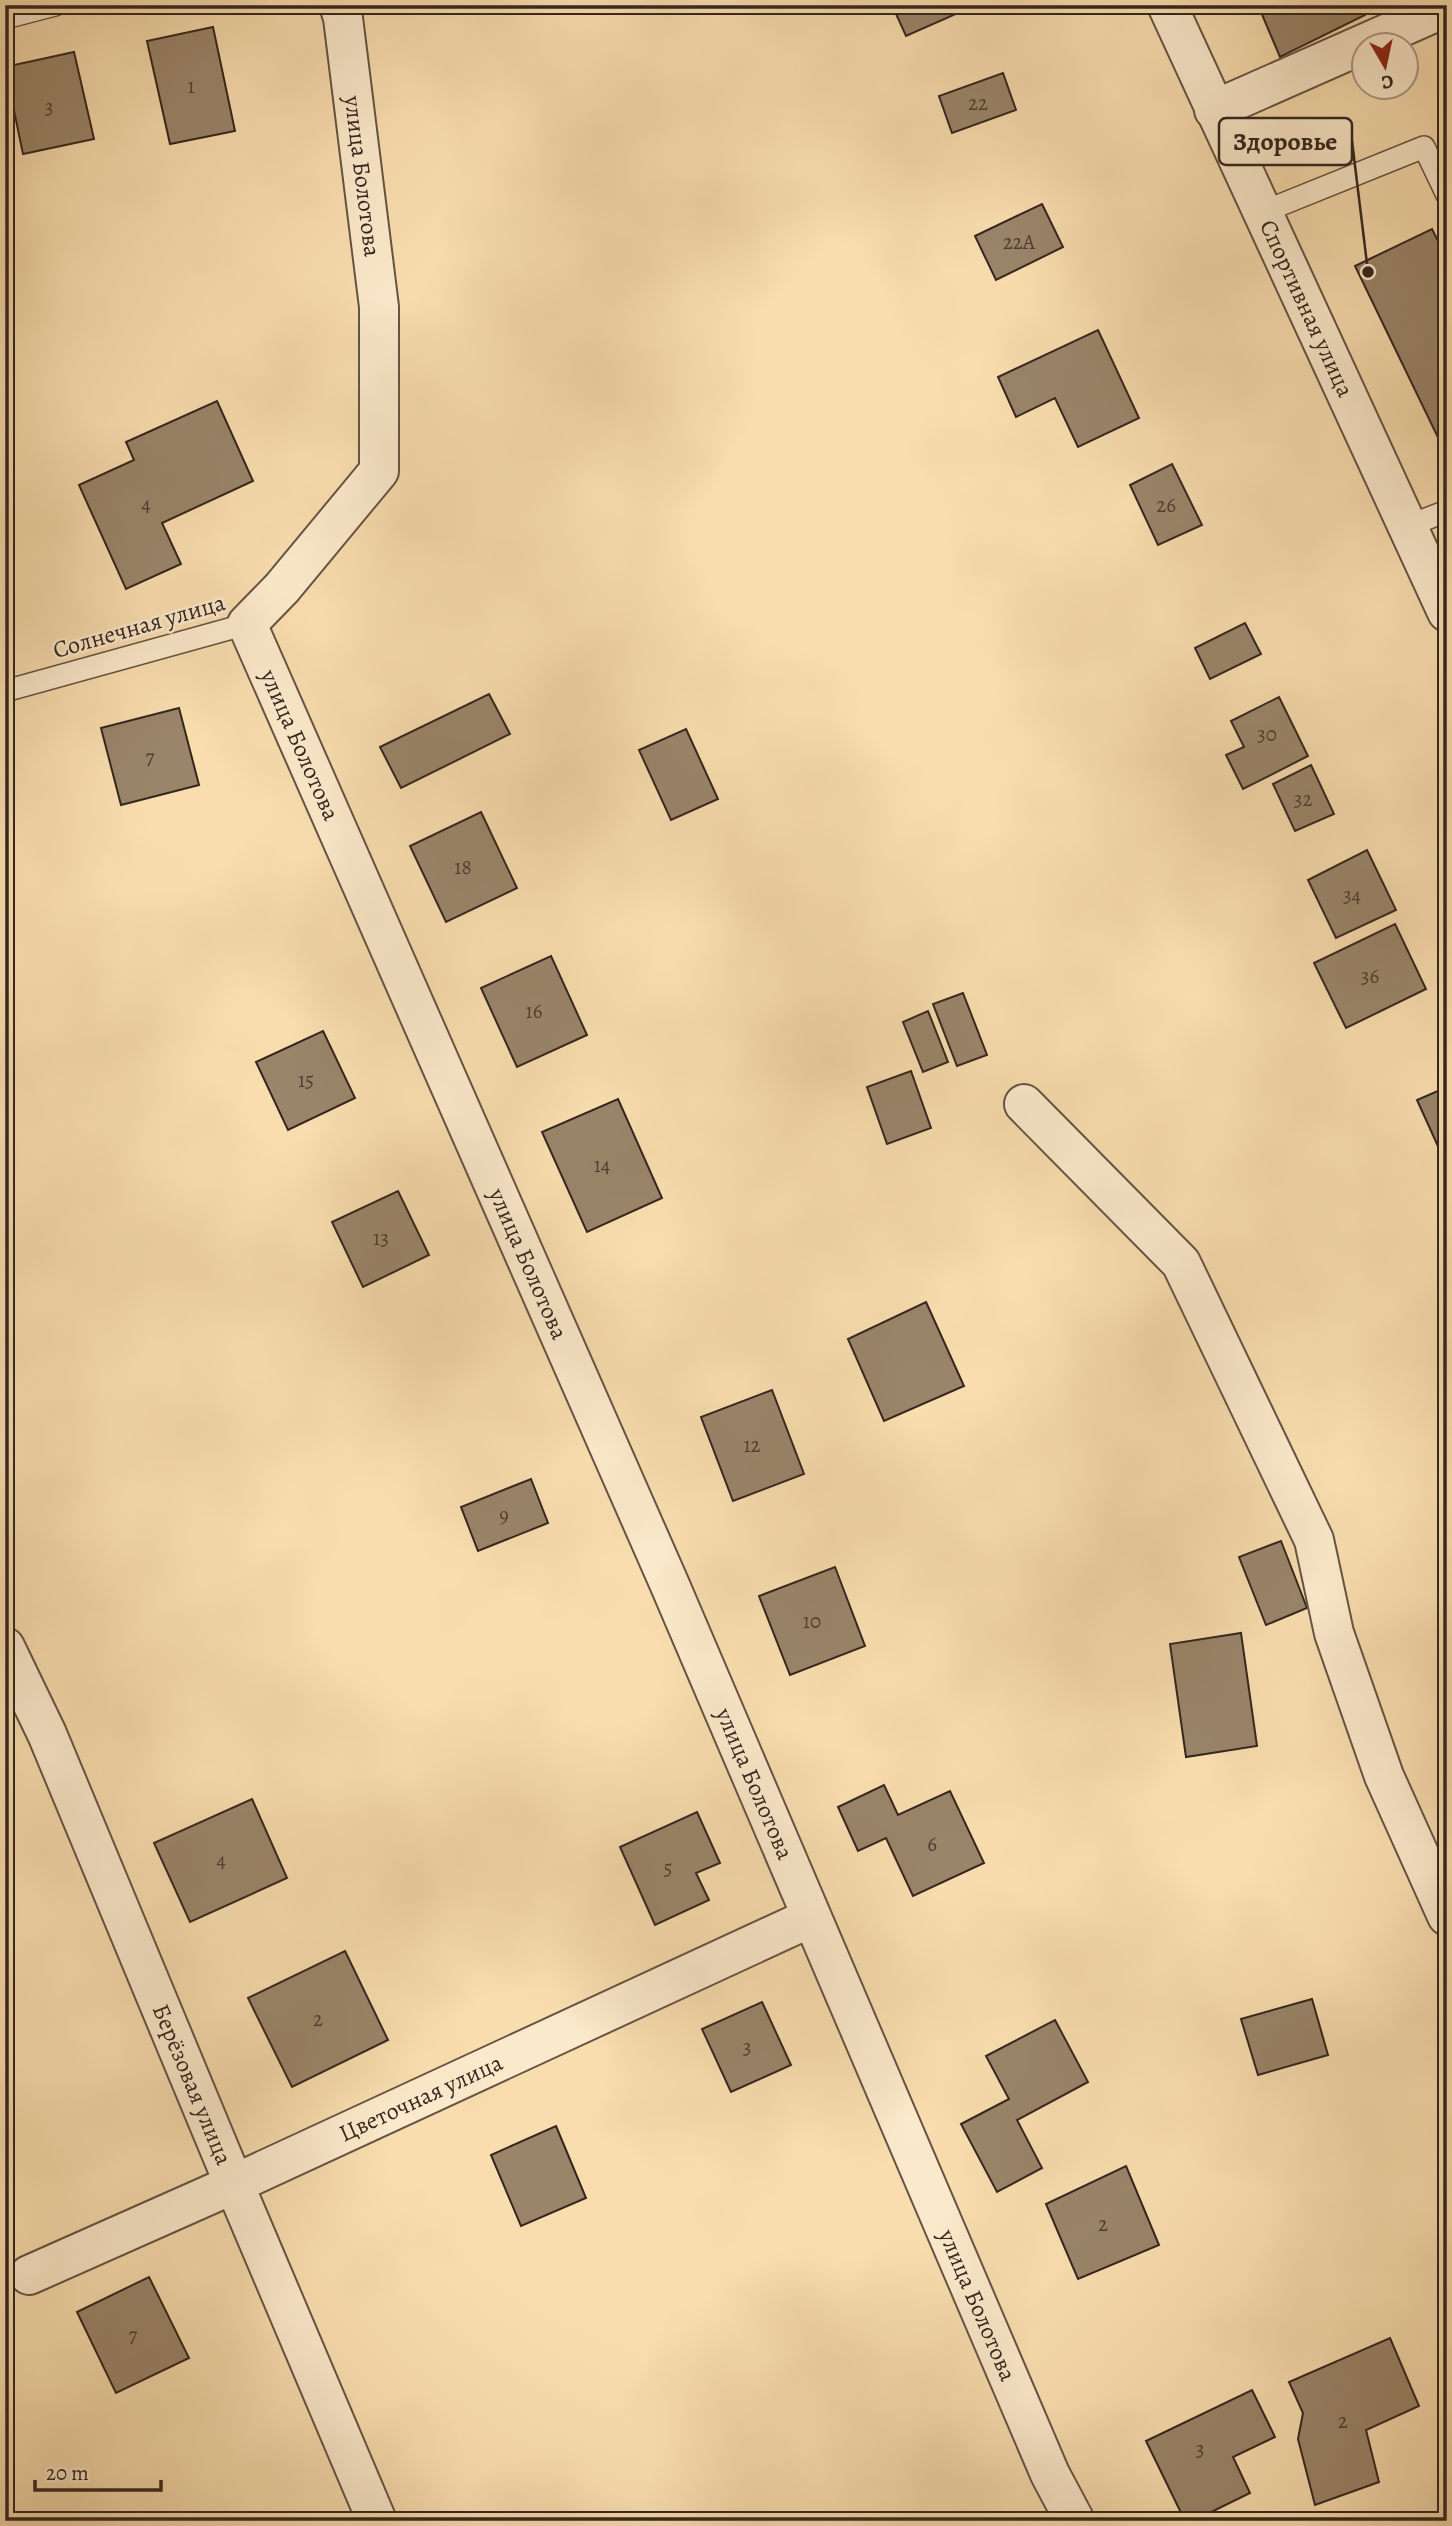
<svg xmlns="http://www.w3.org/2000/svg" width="1452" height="2526" viewBox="0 0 1452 2526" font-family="Alegreya,serif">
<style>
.building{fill:#9a856a;stroke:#34261f;stroke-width:2}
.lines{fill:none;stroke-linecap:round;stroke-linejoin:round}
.service-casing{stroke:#655443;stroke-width:24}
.minor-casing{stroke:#655443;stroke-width:42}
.tertiary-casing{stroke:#655443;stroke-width:42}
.service{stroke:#fbe9cb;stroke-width:21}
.minor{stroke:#fbe9cb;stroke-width:38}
.tertiary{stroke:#fbe9cb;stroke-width:38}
.labels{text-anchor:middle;stroke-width:5;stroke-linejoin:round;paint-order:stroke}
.number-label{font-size:21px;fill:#4e3e32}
.street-label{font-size:24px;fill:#34261f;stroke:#fbe9cb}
.leader{fill:none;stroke:#34261f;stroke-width:2.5}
.callout-dot{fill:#34261f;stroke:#fbe9cb;stroke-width:2.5}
.callout{fill:#fbe9cb;stroke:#34261f;stroke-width:2.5}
.callout-label{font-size:26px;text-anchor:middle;font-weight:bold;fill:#34261f}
</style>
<rect width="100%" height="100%" fill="#f9ddaf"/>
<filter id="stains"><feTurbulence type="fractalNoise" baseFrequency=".00286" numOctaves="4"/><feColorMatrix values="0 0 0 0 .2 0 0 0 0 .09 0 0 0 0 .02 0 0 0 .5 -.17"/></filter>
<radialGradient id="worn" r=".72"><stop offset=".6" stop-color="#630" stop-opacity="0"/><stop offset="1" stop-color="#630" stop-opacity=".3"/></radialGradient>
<g class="building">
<polygon points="892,5 973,5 974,6 906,36"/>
<polygon points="1258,5 1361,5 1365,15 1280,57"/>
<polygon points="213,27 235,131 170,144 147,41"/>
<polygon points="74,52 94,139 23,154 5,67"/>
<polygon points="1003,73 1016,110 952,133 939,96"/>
<polygon points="1042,204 1063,247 996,280 975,236"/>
<polygon points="1432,229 1447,259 1447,456 1355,266"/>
<polygon points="1098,330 1139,418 1078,447 1055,398 1016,417 998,377"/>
<polygon points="217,401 253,481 162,523 181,564 126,589 79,485 134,460 126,442"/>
<polygon points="1172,464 1202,525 1158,545 1130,485"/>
<polygon points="1245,623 1261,654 1210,679 1195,648"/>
<polygon points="489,694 510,734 401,788 380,747"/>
<polygon points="1279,697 1308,756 1243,789 1226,755 1244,747 1231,721"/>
<polygon points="179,708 199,785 121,805 101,728"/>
<polygon points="686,729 718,799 671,820 639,750"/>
<polygon points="1311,765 1334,814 1295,831 1273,784"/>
<polygon points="481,812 517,888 446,922 410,846"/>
<polygon points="1367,850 1396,910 1336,938 1308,880"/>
<polygon points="1395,924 1426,989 1346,1028 1314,963"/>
<polygon points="551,956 587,1035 517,1067 481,988"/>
<polygon points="963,993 987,1055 957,1066 933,1004"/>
<polygon points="928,1011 948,1062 923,1072 903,1022"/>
<polygon points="323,1031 355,1098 288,1130 256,1062"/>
<polygon points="911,1071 931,1128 887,1144 867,1087"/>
<polygon points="1447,1087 1447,1163 1446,1164 1417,1100"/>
<polygon points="618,1099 662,1198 587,1232 542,1132"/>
<polygon points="398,1191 429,1255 363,1287 332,1222"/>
<polygon points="926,1302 964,1386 884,1421 848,1339"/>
<polygon points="772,1390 804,1474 733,1501 701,1417"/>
<polygon points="531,1479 548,1523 478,1551 461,1507"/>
<polygon points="1281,1541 1307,1608 1266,1625 1239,1557"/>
<polygon points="835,1567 865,1646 790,1675 759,1596"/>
<polygon points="1241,1633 1257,1746 1186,1757 1170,1644"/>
<polygon points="884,1785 898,1815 950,1791 984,1863 913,1896 886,1838 858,1851 838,1807"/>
<polygon points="252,1799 287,1878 190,1922 154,1843"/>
<polygon points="697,1812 720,1863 696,1873 709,1900 655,1925 620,1847"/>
<polygon points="345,1951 388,2040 292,2087 248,1998"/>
<polygon points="1312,1999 1328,2055 1258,2075 1241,2019"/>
<polygon points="762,2002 791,2065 731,2092 702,2029"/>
<polygon points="1055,2020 1088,2082 1017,2120 1042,2168 997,2192 961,2124 1009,2099 986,2056"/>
<polygon points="556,2126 586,2198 521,2226 491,2155"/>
<polygon points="1126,2166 1159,2245 1078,2279 1046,2204"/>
<polygon points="149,2277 189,2358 116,2393 77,2312"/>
<polygon points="1390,2338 1419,2406 1366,2430 1379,2482 1315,2505 1298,2439 1303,2413 1289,2382"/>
<polygon points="1252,2390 1275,2437 1233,2457 1250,2493 1193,2521 1185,2521 1146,2441"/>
</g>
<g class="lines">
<g class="service-casing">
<g id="service">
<polyline points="5,18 55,5"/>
<polyline points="1263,212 1424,147 1447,195"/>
<polyline points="1408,526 1447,511"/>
<polyline points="5,691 247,624"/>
</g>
</g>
<g class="minor-casing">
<g id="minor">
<path id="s1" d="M339,5L343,18L379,307V471L282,588L247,624L669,1583L1050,2474L1075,2521"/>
<polyline points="1214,110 1447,7"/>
<polyline points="1024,1104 1181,1263 1314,1540 1334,1633 1384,1776 1447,1916"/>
<path id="s2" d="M5,1647L47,1734L234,2184L377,2521"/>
<path id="s3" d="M29,2275L234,2184L810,1918"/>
</g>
</g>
<g class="tertiary-casing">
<g id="tertiary">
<path id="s4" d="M1167,5L1447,612"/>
</g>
</g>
<use href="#service" class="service"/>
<use href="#minor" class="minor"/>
<use href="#tertiary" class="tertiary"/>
</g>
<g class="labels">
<g class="number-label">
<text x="191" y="93">1</text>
<text x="978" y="110">22</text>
<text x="49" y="114">3</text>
<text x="1019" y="249">22А</text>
<text x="146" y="511">4</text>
<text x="1166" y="512">26</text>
<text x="1267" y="741">30</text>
<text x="150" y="764">7</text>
<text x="1303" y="806">32</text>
<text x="463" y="874">18</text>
<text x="1352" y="902">34</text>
<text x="1370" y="983">36</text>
<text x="534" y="1018">16</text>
<text x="306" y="1087">15</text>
<text x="602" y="1172">14</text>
<text x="381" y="1245">13</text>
<text x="752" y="1452">12</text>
<text x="504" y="1522">9</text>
<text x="812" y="1628">10</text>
<text x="932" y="1851">6</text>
<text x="221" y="1867">4</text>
<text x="668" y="1875">5</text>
<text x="318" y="2026">2</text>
<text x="747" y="2054">3</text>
<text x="1103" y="2231">2</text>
<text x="133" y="2342">7</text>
<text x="1343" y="2428">2</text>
<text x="1200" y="2456">3</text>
</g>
<g class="street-label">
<text dy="8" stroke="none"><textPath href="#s1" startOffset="173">улица Болотова</textPath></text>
<text dy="8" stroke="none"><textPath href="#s4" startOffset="334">Спортивная улица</textPath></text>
<text transform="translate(139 626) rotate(-16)" y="8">Солнечная улица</text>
<text dy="8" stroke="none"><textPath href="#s1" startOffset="803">улица Болотова</textPath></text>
<text dy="8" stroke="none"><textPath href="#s1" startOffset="1370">улица Болотова</textPath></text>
<text dy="8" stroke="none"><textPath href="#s1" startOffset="1937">улица Болотова</textPath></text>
<text dy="8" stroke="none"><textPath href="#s2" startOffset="476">Берёзовая улица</textPath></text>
<text dy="8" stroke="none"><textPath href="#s3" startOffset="430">Цветочная улица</textPath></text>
<text dy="8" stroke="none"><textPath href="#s1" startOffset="2504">улица Болотова</textPath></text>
</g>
</g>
<path class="leader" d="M1368 272L1352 141"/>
<circle class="callout-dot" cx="1368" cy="272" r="7"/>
<rect class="callout" x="1219" y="118" width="133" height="47" rx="7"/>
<g class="callout-label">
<text x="1285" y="150">Здоровье</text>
</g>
<rect width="1452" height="2526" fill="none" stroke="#f9ddaf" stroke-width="28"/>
<rect x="7" y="7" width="1438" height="2512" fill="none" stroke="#34261f" stroke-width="3.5"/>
<rect x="14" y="14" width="1424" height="2498" fill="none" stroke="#34261f" stroke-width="2"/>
<g transform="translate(1385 66) rotate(171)"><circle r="33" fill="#fbe9cb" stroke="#ab9b86" stroke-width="2"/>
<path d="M0-5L12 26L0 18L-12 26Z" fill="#8f2418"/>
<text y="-10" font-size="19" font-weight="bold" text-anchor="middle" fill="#34261f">С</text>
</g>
<path d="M35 2480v10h126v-10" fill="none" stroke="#34261f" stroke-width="3.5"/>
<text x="46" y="2480" font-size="21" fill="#34261f" stroke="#fbe9cb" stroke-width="5" paint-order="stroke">20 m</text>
<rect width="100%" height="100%" filter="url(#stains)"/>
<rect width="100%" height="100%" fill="url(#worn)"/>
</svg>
